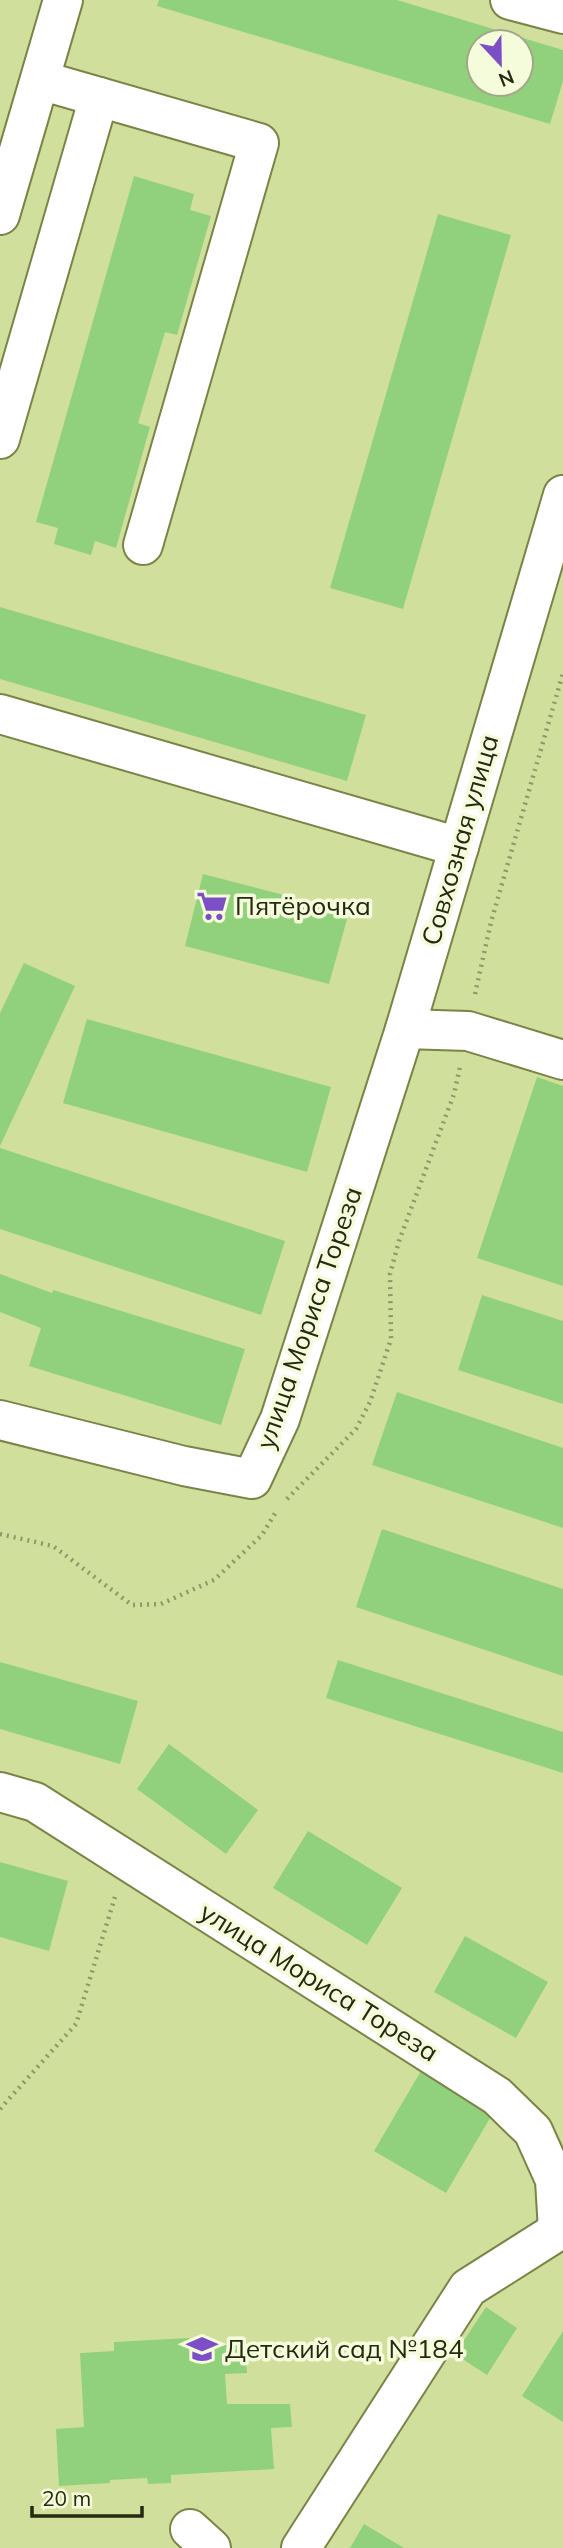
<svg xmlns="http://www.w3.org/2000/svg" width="563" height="2548" viewBox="0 0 563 2548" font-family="Mulish,sans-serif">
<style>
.building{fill:#92d17b;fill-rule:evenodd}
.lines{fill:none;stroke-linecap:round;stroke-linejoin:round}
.minor-casing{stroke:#798446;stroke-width:42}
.path{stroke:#8e9866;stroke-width:4.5;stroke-dasharray:2 5;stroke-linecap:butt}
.minor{stroke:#fff;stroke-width:38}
.labels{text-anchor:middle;stroke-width:7;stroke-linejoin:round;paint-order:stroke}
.street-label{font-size:26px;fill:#24290f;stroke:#f4fcdb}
.poi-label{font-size:26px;fill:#24290f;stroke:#f4fcdb;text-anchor:start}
</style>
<rect width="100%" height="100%" fill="#d1df9d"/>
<g class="building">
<path d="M159,0H397L563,50V81L550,124L157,6ZM479,42H521V84H479Z"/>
<polygon points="134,176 194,194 190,210 211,216 177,335 165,332 138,423 150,427 116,548 95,541 91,555 54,544 58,528 36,522"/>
<polygon points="438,214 511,235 403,609 330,588"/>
<polygon points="0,607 366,715 347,781 0,679"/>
<polygon points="203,874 349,912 329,984 185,946"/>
<polygon points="24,963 75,986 0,1146 0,1013"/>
<polygon points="87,1019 331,1087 307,1172 63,1103"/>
<polygon points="537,1077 563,1086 563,1286 477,1258"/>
<polygon points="0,1148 285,1241 261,1315 0,1229"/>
<polygon points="0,1274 52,1293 53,1290 245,1349 221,1425 29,1366 41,1328 0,1312"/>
<polygon points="482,1295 563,1321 563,1404 458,1370"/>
<polygon points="397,1392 563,1448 563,1528 372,1465"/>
<polygon points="382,1529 563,1589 563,1676 356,1607"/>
<polygon points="338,1660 563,1732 563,1773 326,1698"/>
<polygon points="0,1662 138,1701 120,1764 0,1729"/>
<polygon points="169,1744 258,1810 226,1854 137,1789"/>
<polygon points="308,1831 402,1888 367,1945 273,1888"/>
<polygon points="0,1862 68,1881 49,1951 0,1937"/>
<polygon points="465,1936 548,1982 516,2038 434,1992"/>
<polygon points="428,2059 500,2101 446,2193 374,2151"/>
<polygon points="486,2307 517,2328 487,2375 455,2354"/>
<polygon points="563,2331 563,2422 522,2396"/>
<polygon points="189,2338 189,2347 245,2344 247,2373 225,2374 227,2404 290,2404 292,2427 271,2428 274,2469 171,2475 171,2483 148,2484 147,2478 110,2480 110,2483 59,2486 56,2429 84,2427 80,2353 114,2351 114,2342"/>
<polygon points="364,2524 404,2548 350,2548"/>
</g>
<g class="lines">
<g class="minor-casing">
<g id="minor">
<polyline points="510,0 563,14"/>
<polyline points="40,80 259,143 143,545"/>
<polyline points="0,215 63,0"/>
<polyline points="0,439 99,97"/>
<polyline points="0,714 459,847"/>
<polyline points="405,1029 468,1031 563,1060"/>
<polyline points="0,1420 184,1466 252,1479 280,1419 405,1029 563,495"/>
<polyline points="0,1792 35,1802 497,2096 533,2131 555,2180 558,2231"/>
<polyline points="190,2529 211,2548"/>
<polyline points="301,2548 468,2288 558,2231"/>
</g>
</g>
<g class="path">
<polyline points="475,994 491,922 563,673"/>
<polyline points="287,1499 356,1429 370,1402 391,1339 390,1274 399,1241 454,1094 460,1067"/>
<polyline points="0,1534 53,1546 132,1605 161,1604 214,1580 262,1535 277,1510"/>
<polyline points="0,2109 76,2024 115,1897"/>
</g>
<use href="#minor" class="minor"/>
</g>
<defs>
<g id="supermarket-bare" transform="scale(2.415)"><path d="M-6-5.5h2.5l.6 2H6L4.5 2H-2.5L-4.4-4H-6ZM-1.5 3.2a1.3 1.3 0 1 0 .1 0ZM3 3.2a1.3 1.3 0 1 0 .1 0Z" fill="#7d4fc7" stroke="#f4fcdb" stroke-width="2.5" paint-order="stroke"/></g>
<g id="school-bare" transform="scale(2.415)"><path d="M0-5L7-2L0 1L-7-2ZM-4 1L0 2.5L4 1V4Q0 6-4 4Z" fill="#7d4fc7" stroke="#f4fcdb" stroke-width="2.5" paint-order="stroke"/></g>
</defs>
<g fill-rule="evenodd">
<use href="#supermarket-bare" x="212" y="906"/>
<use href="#school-bare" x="202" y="2349"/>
</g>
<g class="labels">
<g class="street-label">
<text transform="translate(460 840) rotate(-74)" y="9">Совхозная улица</text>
<text transform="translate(309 1318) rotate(-71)" y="9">улица Мориса Тореза</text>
<text transform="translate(319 1982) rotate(32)" y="9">улица Мориса Тореза</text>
</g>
<g class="poi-label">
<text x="235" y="915">Пятёрочка</text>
<text x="225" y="2358">Детский сад №184</text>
</g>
</g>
<g transform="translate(500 63) rotate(158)"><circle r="33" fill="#f4fcdb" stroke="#a1a889" stroke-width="2"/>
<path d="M0-5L12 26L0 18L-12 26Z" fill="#7d4fc7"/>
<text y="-10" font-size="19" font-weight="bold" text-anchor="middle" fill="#24290f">N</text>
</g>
<path d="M32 2506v10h110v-10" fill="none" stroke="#24290f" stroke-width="3.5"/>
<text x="42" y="2506" font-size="21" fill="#24290f" stroke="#f4fcdb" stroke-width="5" paint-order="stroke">20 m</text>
</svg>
